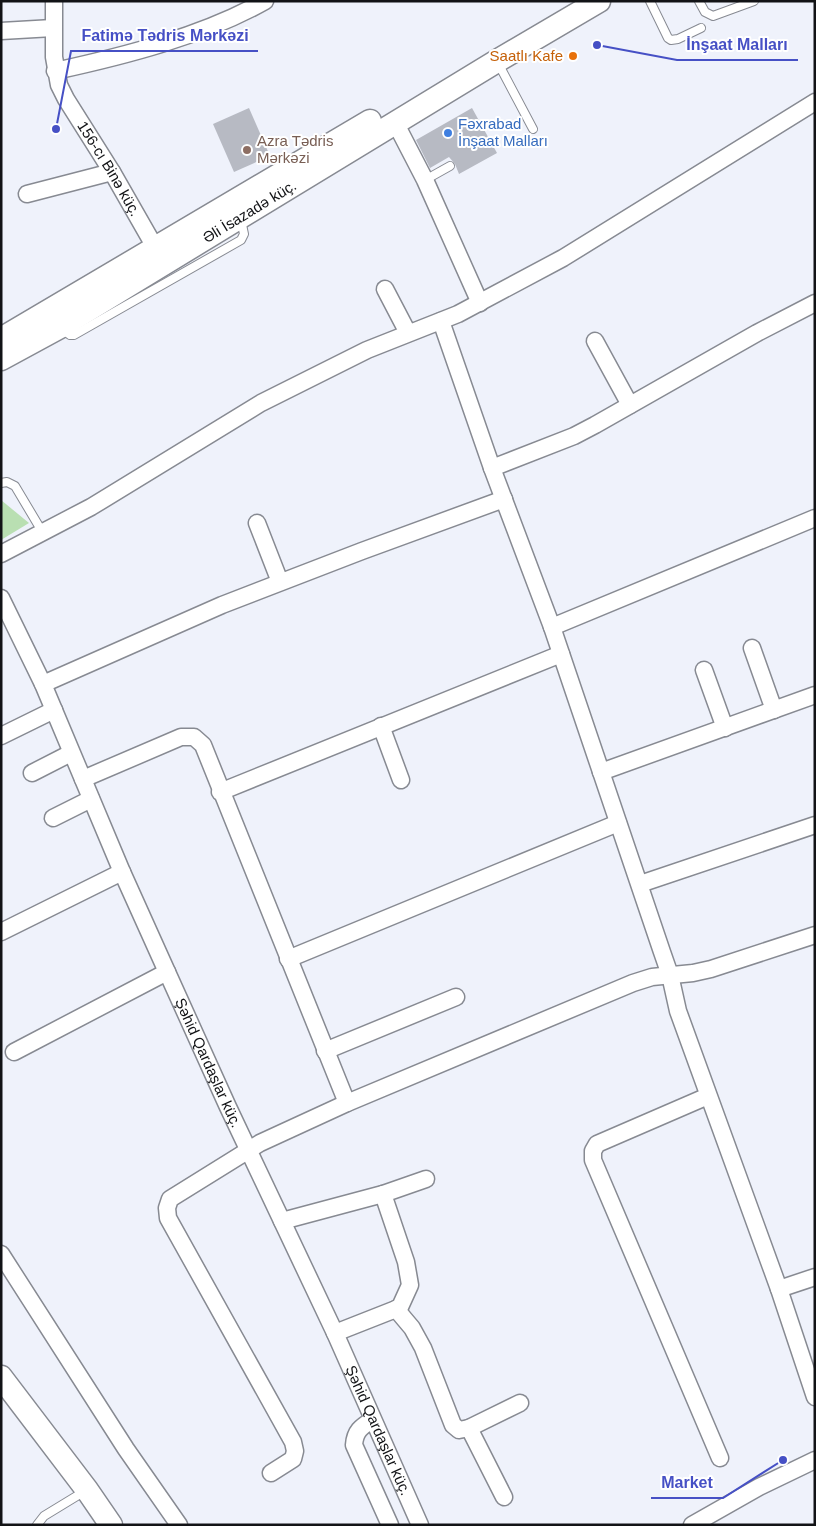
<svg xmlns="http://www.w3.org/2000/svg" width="816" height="1526" viewBox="0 0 816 1526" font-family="Helvetica,sans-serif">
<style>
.green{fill:#b9dfb2}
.building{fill:#b7bac3}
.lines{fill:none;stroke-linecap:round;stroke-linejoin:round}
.lane-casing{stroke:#878a92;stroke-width:10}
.street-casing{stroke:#878a92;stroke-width:19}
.secondary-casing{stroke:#878a92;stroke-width:25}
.lane{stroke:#fff;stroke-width:8}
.street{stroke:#fff;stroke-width:16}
.secondary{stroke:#fff;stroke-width:22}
.food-dot{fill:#e8710a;stroke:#fff;stroke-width:2}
.shop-dot{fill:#3f7fe0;stroke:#fff;stroke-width:2}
.education-dot{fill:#8d6e63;stroke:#fff;stroke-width:2}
.labels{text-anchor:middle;stroke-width:4;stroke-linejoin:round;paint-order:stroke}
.food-label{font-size:15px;fill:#c56008;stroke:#fff;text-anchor:end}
.shop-label{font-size:15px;fill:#366cbe;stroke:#fff;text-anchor:start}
.education-label{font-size:15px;fill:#785e54;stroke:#fff;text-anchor:start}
.street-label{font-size:15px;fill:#121316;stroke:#fff}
.leader{fill:none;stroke:#4650c5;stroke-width:2}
.callout-dot{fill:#4650c5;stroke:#fff;stroke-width:2}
.callout-label{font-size:16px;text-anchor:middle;font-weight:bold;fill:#4650c5;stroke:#fff;stroke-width:4;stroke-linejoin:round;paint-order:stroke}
</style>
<rect width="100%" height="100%" fill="#eff2fb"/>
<polygon class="green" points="1,500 29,523 1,540"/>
<g class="building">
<polygon points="249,108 270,156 234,172 213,124"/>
<polygon points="472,108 497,153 459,174 455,164 449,157 430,168 416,140"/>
</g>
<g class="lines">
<g class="lane-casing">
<g id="lane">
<polyline points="650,1 668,38 671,40 678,39 701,28"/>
<polyline points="699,1 705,12 713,16 754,1"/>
<polyline points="498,63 533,129"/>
<polyline points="425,180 450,166"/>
<polyline points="61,328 70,335 74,335 241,240 244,234 241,220"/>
<polyline points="1,483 7,482 15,486 43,533"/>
<polyline points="37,1525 44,1516 85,1491"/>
</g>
</g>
<g class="street-casing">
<g id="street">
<path id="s1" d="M54,1V57L59,85L66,99L112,172L156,249"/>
<polyline points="1,31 53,28"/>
<path d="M55,71C124,56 203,36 265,1"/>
<polyline points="396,124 425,180 480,303"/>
<polyline points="27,194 112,172"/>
<polyline points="385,289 408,333"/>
<polyline points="441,321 492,468 552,627 662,952 670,975 678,1011 779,1289 815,1397"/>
<polyline points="595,341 630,405"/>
<polyline points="492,468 574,436 595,425 757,333 815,303"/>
<polyline points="257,523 280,582"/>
<polyline points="1,554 91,507 261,403 367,350 458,314 563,258 815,102"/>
<path id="s2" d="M1,598L43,684L122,872L167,972L228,1107L335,1333L420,1525"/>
<polyline points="552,627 815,518"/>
<polyline points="752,648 774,710"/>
<polyline points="704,670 725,728"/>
<polyline points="43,684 222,605 362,551 504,499"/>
<polyline points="381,726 401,780"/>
<polyline points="1,736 54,710"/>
<polyline points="601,772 815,695"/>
<polyline points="32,773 71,753"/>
<polyline points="83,779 181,737 194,737 203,745 347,1103"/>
<polyline points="220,792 561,654"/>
<polyline points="53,818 91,799"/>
<polyline points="640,884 815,825"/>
<polyline points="1,932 122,872"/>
<polyline points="288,959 618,823"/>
<polyline points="325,1051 456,997"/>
<polyline points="14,1052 167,972"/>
<polyline points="708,1096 597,1144 593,1151 593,1160 720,1458"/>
<polyline points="383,1194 406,1262 410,1285 400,1307 396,1309"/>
<polyline points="282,1221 383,1194 426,1179"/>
<polyline points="1,1254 126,1449 179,1525"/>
<polyline points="779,1289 815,1277"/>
<polyline points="335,1333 396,1309 412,1328 423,1348 453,1425 459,1430 469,1428 504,1497"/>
<path d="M372,1420C361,1427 355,1431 354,1445L390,1525"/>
<polyline points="469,1428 520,1403"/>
<polyline points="271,1473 293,1459 295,1451 293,1442 168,1218 167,1208 170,1199 260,1143 347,1103 633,983 652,977 693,973 711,969 815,935"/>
<polyline points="692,1525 759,1487 815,1460"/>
</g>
</g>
<g class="secondary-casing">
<g id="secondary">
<polyline points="1,339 370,121"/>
<path id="s3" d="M1,359L60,327L497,61L599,1"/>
<polyline points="1,1377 87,1490 111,1525"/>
</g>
</g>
<use href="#lane" class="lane"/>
<use href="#street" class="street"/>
<use href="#secondary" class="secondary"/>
</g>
<circle class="food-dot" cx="573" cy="56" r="5"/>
<circle class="shop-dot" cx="448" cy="133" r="5"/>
<circle class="education-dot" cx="247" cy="150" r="5"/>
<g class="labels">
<g class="food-label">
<text x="563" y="61">Saatlı Kafe</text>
</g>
<g class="shop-label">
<text x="458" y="129">Fəxrabad<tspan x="458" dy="17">İnşaat Malları</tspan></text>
</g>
<g class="education-label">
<text x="257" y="146">Azra Tədris<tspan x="257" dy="17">Mərkəzi</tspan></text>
</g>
<g class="street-label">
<text dy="5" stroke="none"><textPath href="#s1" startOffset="182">156-cı Binə küç.</textPath></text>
<text dy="5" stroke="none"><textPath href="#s3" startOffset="289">Əli İsazadə küç.</textPath></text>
<text dy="5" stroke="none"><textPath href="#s2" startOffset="509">Şəhid Qardaşlar küç.</textPath></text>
<text dy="5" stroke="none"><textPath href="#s2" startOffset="914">Şəhid Qardaşlar küç.</textPath></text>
</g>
</g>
<path class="leader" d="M56 129L71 51H258M597 45L677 60H798M783 1460L723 1498H651"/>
<g class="callout-dot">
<circle cx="56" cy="129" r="5"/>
<circle cx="597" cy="45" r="5"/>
<circle cx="783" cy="1460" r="5"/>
</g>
<g class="callout-label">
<text x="165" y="41">Fatimə Tədris Mərkəzi</text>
<text x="737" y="50">İnşaat Malları</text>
<text x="687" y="1488">Market</text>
</g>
<rect width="816" height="1526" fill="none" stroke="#121316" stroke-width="5"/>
</svg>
